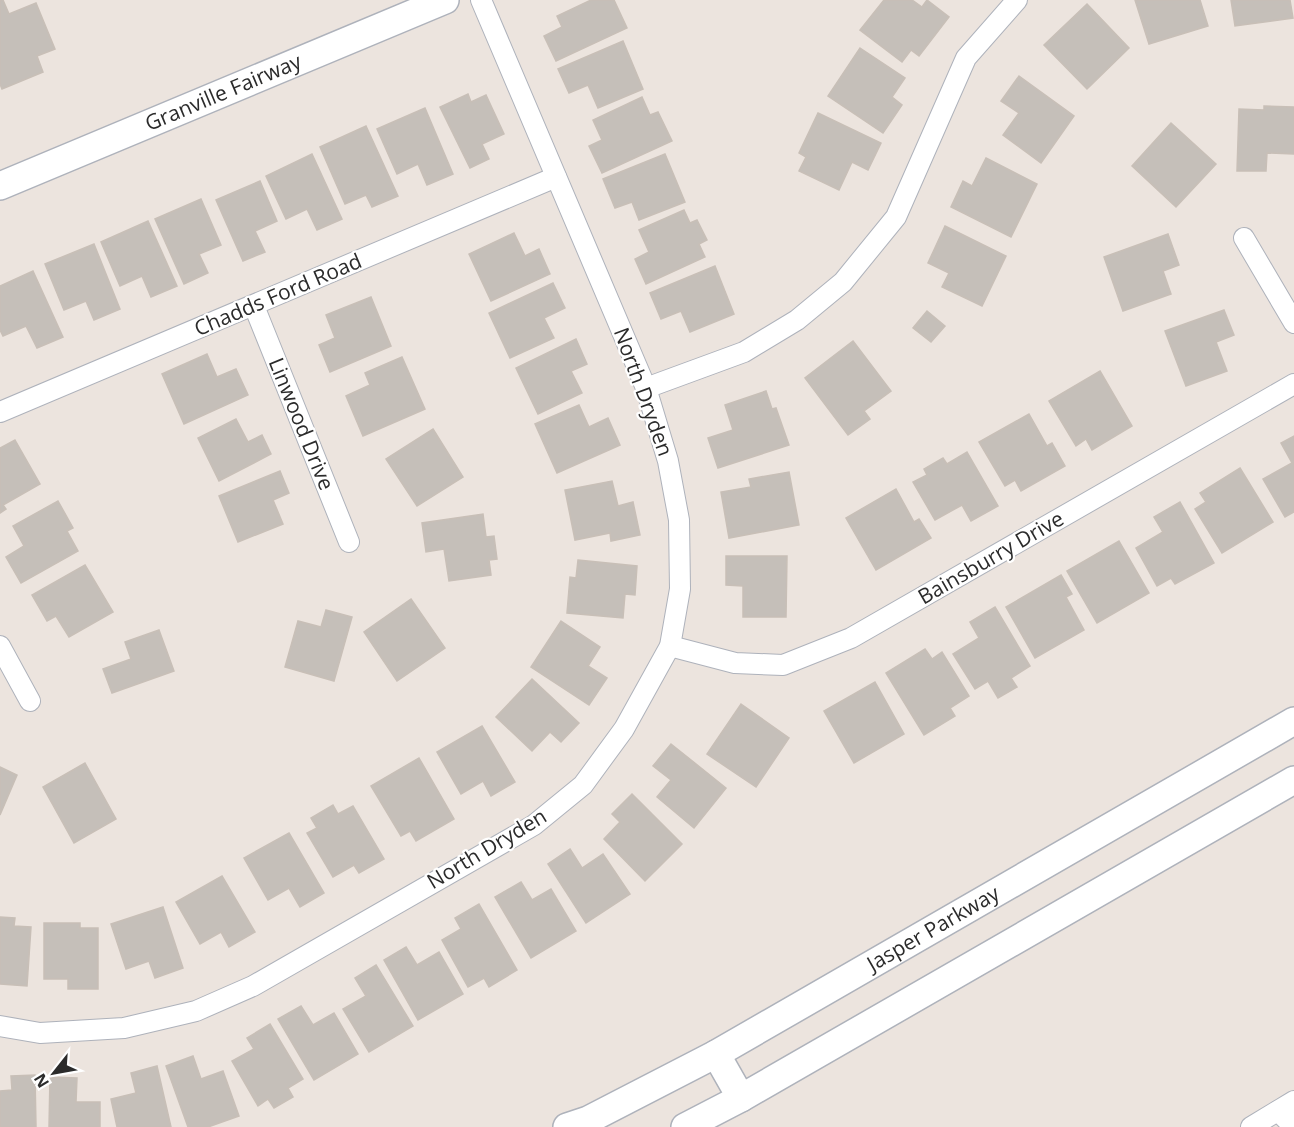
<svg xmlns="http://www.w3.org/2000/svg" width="1294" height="1127" viewBox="0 0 1294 1127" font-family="'Open Sans',sans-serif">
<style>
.building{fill:#c5bfb9;stroke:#c8bfb7;stroke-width:1.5}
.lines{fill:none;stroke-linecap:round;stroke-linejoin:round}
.street-casing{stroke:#aeb2bb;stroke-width:22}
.secondary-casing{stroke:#aeb2bb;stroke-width:30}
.street{stroke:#fff;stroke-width:20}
.secondary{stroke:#fff;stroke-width:27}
.labels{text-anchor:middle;stroke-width:4.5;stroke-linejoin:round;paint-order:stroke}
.street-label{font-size:21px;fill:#2b2b2b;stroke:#fff}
</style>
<rect width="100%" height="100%" fill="#ece4de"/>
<g class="building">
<polygon points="0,0 3,0 9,14 36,3 55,49 37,56 43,72 2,89 0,84"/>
<polygon points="591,0 614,0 627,28 556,61 544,36 562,27 557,16"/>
<polygon points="884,0 912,0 922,7 927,0 949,17 919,56 911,50 902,62 860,30"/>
<polygon points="1135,0 1200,0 1208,26 1149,44"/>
<polygon points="1231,0 1290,0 1293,18 1235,26"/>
<polygon points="1087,4 1129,48 1087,89 1044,45"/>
<polygon points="623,41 643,89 598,108 588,85 569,93 558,69"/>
<polygon points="860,48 905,78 892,97 902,105 883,133 828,96"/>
<polygon points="1019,76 1074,116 1041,163 1003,135 1019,113 1001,101"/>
<polygon points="468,94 471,102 486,95 504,134 482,144 489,159 470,168 440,107"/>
<polygon points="642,97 650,115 658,112 672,141 602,173 589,146 602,140 593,120"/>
<polygon points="1264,106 1294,107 1294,154 1267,153 1266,171 1237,171 1239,109 1264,110"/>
<polygon points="425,108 453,174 427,185 418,164 397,174 377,129"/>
<polygon points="818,113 881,143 868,170 852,162 839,190 799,171 806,157 799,153"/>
<polygon points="1171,123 1216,164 1176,207 1132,166"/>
<polygon points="366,126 398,196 372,207 366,195 345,204 320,147"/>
<polygon points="312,154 342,219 317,230 307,209 286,219 266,176"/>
<polygon points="665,154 685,202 639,220 632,202 615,208 603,179"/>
<polygon points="986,158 1037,184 1011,237 951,207 963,181 972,186"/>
<polygon points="260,181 277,221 255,231 265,252 243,261 216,200"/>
<polygon points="201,199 221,245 199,254 208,273 184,284 155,219"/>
<polygon points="684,210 690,223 697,220 707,240 699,244 705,257 646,284 635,259 649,252 639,230"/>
<polygon points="148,221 177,286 151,297 142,276 120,286 101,242"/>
<polygon points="945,226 1006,256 982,306 942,287 949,273 928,263"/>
<polygon points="514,233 525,256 539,249 550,274 491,301 469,254"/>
<polygon points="1168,234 1179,265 1163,271 1171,294 1123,311 1104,257"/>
<polygon points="94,244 120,309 94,320 86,301 64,310 45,264"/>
<polygon points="715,266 734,314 690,332 681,311 661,319 650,293"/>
<polygon points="33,271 63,337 37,348 26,326 3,336 0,330 0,286"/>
<polygon points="553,283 565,308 544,318 554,338 510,358 489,313"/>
<polygon points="371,297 391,346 330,372 319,345 335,338 326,315"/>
<polygon points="1224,310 1234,335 1216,342 1227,371 1186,386 1165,331"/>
<polygon points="927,311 945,326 931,342 913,328"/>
<polygon points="576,339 587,364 571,371 582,393 538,414 516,368"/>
<polygon points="853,341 891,391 864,411 870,419 848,435 805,378"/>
<polygon points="207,354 217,377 236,369 248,395 184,424 162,374"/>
<polygon points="402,357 425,409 363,436 346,396 370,385 365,373"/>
<polygon points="1100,371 1132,426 1092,450 1086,439 1076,446 1049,401"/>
<polygon points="766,391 772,409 776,408 789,445 718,468 708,438 733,430 725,405"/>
<polygon points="579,405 589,427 608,418 620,445 557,473 535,424"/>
<polygon points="1029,414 1047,446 1052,443 1065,466 1021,491 1015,480 1005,486 979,442"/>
<polygon points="236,419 248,442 262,435 271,454 219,481 198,438"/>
<polygon points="433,429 463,477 417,506 386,459"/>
<polygon points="1294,436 1294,512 1285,517 1263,479 1292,463 1281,443"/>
<polygon points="15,440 40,484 3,505 6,509 0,513 0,448"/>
<polygon points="967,452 998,506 971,521 962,505 935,520 913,482 927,475 924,469 943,458 947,464"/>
<polygon points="1240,468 1273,522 1222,553 1195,509 1206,502 1200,493"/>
<polygon points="280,471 289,493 273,500 283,524 238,542 219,496"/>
<polygon points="789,472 799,525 729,538 721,492 751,487 749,479"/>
<polygon points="612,481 618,506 633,502 640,535 611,541 610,533 575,540 565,490"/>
<polygon points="896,489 914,522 919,519 931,538 876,570 846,518"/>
<polygon points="58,501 73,528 67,531 78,551 21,583 6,557 24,546 13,526"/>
<polygon points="1180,502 1214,563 1175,584 1171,578 1157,586 1136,548 1163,532 1154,517"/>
<polygon points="483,514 486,537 494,536 497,559 489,560 491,575 449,581 444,549 426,552 422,523"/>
<polygon points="1119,541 1149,593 1097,623 1067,571"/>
<polygon points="726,556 787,556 786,617 743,617 743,586 726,585"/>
<polygon points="578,560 637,566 635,595 625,594 623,618 567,613 570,577 576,578"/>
<polygon points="85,565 113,612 69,637 56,616 47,621 32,595"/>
<polygon points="1061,575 1072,594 1066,597 1084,630 1035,658 1006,607"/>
<polygon points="411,599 445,648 397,681 364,632"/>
<polygon points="995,607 1030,666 1011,678 1017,687 998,698 988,681 975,689 953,654 979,638 970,622"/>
<polygon points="326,610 352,617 334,681 285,667 298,621 321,627"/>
<polygon points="561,621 600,647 588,666 607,678 589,705 531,667"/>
<polygon points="159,630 174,671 112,693 103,669 131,659 125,642"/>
<polygon points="925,649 932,659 942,652 969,696 950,708 955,716 924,735 886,673"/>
<polygon points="532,679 579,723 561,742 550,732 532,751 496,717"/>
<polygon points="875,682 904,734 854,763 824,711"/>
<polygon points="741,704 789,738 756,787 707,754"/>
<polygon points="482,726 515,782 491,796 483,781 461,794 437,752"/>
<polygon points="671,744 726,788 694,828 657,797 671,780 653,766"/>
<polygon points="419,758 454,819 416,841 410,831 401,836 371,786"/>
<polygon points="85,763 116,819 74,843 43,787"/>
<polygon points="0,767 17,775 0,815"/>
<polygon points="632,794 682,844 645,881 604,839 620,822 612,814"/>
<polygon points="333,805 338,814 353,806 384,859 359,873 354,865 333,877 307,833 317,828 311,818"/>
<polygon points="289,833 324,893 300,907 289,888 268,900 244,858"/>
<polygon points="570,849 582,868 603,854 630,894 586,923 548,864"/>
<polygon points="222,876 255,932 229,947 221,932 200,944 176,902"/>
<polygon points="521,882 532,900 551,889 576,931 531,958 495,897"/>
<polygon points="479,904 517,970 489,987 484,978 468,987 442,940 461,929 455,918"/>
<polygon points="163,907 183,968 155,978 149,961 126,969 111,924"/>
<polygon points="0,917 15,918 14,926 31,927 27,986 0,984"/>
<polygon points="44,923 80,923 80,928 98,928 98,989 68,989 68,979 44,979"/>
<polygon points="406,947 417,965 439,952 463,994 418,1020 384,960"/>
<polygon points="376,965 413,1026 369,1052 343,1009 366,996 355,978"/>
<polygon points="301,1006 313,1025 334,1013 358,1054 314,1080 278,1019"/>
<polygon points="270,1024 303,1079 288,1088 293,1097 274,1108 268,1099 258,1106 232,1061 254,1049 247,1038"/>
<polygon points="193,1056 201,1079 223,1071 239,1116 208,1127 188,1127 166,1066"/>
<polygon points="157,1066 171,1127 117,1127 111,1099 136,1093 131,1073"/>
<polygon points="35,1075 36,1127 0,1127 0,1091 12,1090 11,1076"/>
<polygon points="50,1077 77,1078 76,1102 100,1102 100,1127 49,1127"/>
</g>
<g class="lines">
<g class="street-casing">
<g id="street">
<polyline points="1244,238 1294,323"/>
<polyline points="254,306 349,542"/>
<polyline points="646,388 744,352 797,320 843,282 896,217 966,58 1017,0"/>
<polyline points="0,412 556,177"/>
<polyline points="0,646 30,701"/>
<polyline points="670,646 735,663 783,665 851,638 1294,384"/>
<polyline points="0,1026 40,1033 124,1028 196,1011 253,986 534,825 583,785 624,729 670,646 680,589 679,520 668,461 646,388 481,0"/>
<polyline points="1278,1111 1294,1127"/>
<polyline points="1251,1127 1294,1101"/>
</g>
</g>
<g class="secondary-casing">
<g id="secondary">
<path id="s1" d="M0,186L445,0"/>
<polyline points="716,1054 741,1098"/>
<path id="s2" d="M567,1127L588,1120L716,1054L1294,721"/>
<polyline points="685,1127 741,1098 1294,780"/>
</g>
</g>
<use href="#street" class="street"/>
<use href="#secondary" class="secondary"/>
</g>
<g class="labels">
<g class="street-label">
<text dy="7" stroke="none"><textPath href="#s1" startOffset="242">Granville Fairway</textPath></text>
<text transform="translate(278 295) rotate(-23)" y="7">Chadds Ford Road</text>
<text transform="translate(643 392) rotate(70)" y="7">North Dryden</text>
<text transform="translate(301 424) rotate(68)" y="7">Linwood Drive</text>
<text transform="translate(991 558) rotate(-30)" y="7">Bainsburry Drive</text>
<text transform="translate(487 849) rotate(-31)" y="7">North Dryden</text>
<text dy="7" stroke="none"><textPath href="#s2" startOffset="417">Jasper Parkway</textPath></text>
</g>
</g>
<g transform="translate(54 1073) rotate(239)" stroke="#ffffff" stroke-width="4.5" paint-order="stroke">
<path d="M0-4.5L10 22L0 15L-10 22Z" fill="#2b2b2b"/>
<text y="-9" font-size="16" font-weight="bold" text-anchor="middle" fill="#2b2b2b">N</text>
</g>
</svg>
